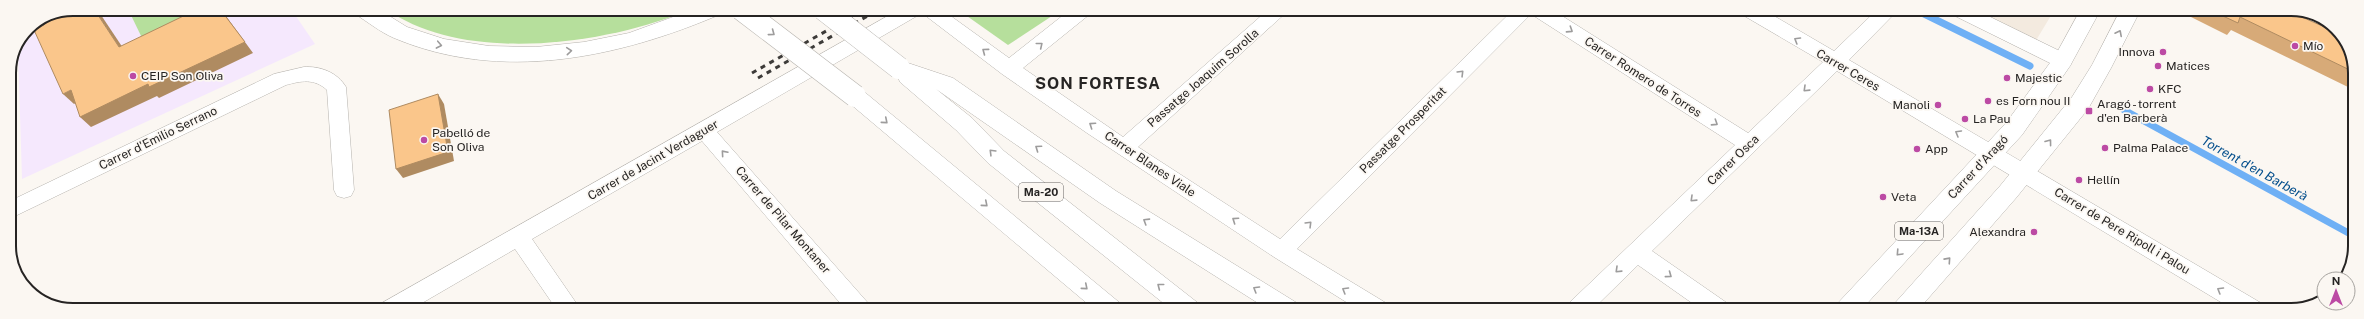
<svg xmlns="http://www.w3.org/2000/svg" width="2364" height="319" viewBox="0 0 2364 319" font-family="'Public Sans',sans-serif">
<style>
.built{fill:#f3eadf}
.education{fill:#f5e8fd}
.green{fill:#b6df9c}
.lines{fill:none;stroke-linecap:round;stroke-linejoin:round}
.stream{stroke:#6fb0f5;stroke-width:7}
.street-casing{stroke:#b6b3ae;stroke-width:1}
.primary-casing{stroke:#b6b3ae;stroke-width:1}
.highway-casing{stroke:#b6b3ae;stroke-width:1}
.street{fill:#fff;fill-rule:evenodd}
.primary{fill:#fff;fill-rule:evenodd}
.highway{fill:#fff;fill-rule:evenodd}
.rail{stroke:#3d3b39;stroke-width:3;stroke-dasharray:5 5;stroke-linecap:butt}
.highway-bridge-casing{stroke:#b6b3ae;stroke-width:23;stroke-linecap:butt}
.highway-bridge{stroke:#fff;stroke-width:22}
.wall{fill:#d7aa78}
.shaded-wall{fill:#af8b61}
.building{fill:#fac68b;stroke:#af8b61}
.oneway{stroke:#9d9c9c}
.poi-dot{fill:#bc4aa4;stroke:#fbf7f2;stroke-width:1.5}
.labels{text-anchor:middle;stroke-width:3.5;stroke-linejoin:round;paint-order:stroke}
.shield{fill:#fbf7f2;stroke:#666361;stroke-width:1}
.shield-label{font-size:11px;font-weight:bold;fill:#262423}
.poi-label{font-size:12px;fill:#262423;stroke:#fbf7f2;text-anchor:start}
.street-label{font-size:12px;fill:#262423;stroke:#fbf7f2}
.water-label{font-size:13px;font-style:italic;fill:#06508d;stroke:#fbf7f2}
.district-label{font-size:16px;font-weight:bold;letter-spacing:1px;fill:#262423;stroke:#fbf7f2}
.rim{fill:none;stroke:#262423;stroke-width:2}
</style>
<rect width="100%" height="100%" fill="#fbf7f2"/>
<polygon class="built" points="1941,9 2055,9 2029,52"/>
<polygon class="education" points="73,9 291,9 315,44 22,179 18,51 28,28"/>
<g class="green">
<polygon points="128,9 211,9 143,40"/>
<path d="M386,9H681L684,12C602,45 463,64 386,9Z"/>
<polygon points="957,9 1042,9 1052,16 1008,45"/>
</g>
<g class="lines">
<g class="stream">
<polyline points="1914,9 2030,66"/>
<polyline points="2124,110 2354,236"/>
</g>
<g class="street-casing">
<g id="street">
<polygon points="900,9 941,9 1009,58 1071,9 1093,9 1090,14 1023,68 1123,137 1269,9 1290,9 1138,147 1280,239 1514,9 1551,9 1748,133 1823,62 1741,14 1738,9 1762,9 1834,51 1878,9 1899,9 1849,60 2261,303 2264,310 2234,310 1837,71 1652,251 1727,303 1730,310 1702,310 1638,265 1592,310 1566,310 1569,303 1735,145 1531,14 1297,249 1386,303 1389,310 1359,310 1274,257 1087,133 1002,74 922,13 717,132 868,303 871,310 846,310 702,141 532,239 581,310 557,310 515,249 410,310 379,310 382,303"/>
<polygon points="1948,9 1974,9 2070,56 2072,61 2070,66 2063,68 2056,66 1951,14"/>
<path d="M304,67C320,66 337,72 346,87L354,190L351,196L344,198L337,196L334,190L327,90C314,78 301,81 286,85L11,218L10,201L274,74Z"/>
</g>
</g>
<g class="primary-casing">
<g id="primary">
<polygon points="2081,9 2101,9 2070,66 2022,135 1861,310 1834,310 1838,303 2006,123 2055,56"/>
<polygon points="2121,9 2141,9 2111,68 2088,109 2016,198 1918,310 1891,310 1895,303 2000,186 2072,97 2092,65"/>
</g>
</g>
<g class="highway-casing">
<g id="highway">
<path d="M352,9H378L407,27L444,39L489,46L536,47L584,42L629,33L695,9H724L721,14C618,58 501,83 394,38C380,32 368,22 355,14Z"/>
<polygon points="899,60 953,78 1116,191 1297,303 1301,310 1269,310 1100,203 936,89 972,118 1004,151 1198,303 1202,310 1172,310 988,163 956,130 900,82 897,75 892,73 889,68 892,63"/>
<polygon points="855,88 862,90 1120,303 1124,310 1095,310 848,102 844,96 848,90"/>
</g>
</g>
<use href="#street" class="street"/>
<use href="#primary" class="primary"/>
<use href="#highway" class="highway"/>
<g class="rail">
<polyline points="752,73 865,9"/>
<polyline points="758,78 880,9"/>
</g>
<g class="highway-bridge-casing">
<g id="highway-bridge">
<polyline points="741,9 855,96"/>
<polyline points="823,9 899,68"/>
</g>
</g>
<use href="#highway-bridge" class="highway-bridge"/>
</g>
<g class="wall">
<polygon points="1042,9 1061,9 1052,16"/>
<polygon points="1988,9 1994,9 1992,11"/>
<polygon points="2180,10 2286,10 2354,61 2354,98 2347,94 2350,88 2231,30 2227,35 2179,11"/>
</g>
<g class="shaded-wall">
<polygon points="94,9 97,9 129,57 119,47"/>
<polygon points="220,9 223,12 253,53 159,98 157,96 91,127 80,117"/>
<polygon points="1052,9 1061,9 1052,16"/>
<polygon points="71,90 82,100 74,104 63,94"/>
<polygon points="438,94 444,104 454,161 403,178 396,169"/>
</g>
<g class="building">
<polygon points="73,9 94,9 119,47 198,9 220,9 245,42 149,87 148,84 80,117 71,90 63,94 34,30 44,25 43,22"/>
<polygon points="2210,10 2286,10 2338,33 2354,61 2354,72 2240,17 2238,23"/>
<polygon points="438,94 448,152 396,169 389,110"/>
</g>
<defs><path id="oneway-chevron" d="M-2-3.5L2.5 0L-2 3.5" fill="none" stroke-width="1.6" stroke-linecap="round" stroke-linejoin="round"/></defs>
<g class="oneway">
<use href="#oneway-chevron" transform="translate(1570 30) rotate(33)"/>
<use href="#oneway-chevron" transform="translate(772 33) rotate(37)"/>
<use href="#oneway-chevron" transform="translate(2119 33) rotate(-63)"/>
<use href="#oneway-chevron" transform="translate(1797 40) rotate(-149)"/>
<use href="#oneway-chevron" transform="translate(439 45) rotate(11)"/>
<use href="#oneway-chevron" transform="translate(1040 45) rotate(-39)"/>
<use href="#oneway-chevron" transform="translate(569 51) rotate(-5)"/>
<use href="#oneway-chevron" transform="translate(985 51) rotate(-143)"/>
<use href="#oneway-chevron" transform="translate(1461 73) rotate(-45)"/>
<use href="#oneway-chevron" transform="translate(1806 89) rotate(136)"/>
<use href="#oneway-chevron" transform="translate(885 121) rotate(40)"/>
<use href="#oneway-chevron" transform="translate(1715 123) rotate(33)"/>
<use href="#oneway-chevron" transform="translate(1092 125) rotate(-146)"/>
<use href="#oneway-chevron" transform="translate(1958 133) rotate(-150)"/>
<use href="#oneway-chevron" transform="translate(2049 142) rotate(-53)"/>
<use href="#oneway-chevron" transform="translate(1038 148) rotate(-145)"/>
<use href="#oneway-chevron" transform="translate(992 152) rotate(-135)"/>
<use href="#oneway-chevron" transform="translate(724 153) rotate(-131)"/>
<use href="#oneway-chevron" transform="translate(1693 199) rotate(136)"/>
<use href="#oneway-chevron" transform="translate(985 204) rotate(40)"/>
<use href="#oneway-chevron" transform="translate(1235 220) rotate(-146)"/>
<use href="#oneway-chevron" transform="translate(1146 221) rotate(-148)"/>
<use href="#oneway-chevron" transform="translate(1309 224) rotate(-45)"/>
<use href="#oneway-chevron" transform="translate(1899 253) rotate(133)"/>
<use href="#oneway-chevron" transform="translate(1948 260) rotate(-48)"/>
<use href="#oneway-chevron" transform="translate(1618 270) rotate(136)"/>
<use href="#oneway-chevron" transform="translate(1669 275) rotate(36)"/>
<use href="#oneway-chevron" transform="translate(1160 286) rotate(-142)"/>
<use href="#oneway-chevron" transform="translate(1085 287) rotate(40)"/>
<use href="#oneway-chevron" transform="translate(1256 289) rotate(-149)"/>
<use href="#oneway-chevron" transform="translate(1345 290) rotate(-149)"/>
<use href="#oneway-chevron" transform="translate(2220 290) rotate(-149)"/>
</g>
<g class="poi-dot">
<circle cx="2295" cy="46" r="4"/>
<circle cx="2163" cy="52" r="4"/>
<circle cx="2158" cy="66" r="4"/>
<circle cx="133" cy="76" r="4"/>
<circle cx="2007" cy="78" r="4"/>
<circle cx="2150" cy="89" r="4"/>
<circle cx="1988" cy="101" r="4"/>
<circle cx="1938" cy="105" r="4"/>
<rect x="2085" y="107" width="8" height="8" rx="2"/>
<circle cx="1965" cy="119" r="4"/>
<circle cx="424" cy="140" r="4"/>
<circle cx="2105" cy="148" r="4"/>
<circle cx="1917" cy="149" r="4"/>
<circle cx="2079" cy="180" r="4"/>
<circle cx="1883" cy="197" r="4"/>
<circle cx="2034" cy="232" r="4"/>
</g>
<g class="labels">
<g class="shield">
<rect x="1019" y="183" width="44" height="18" rx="3"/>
<rect x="1895" y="222" width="48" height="18" rx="3"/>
</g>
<g class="shield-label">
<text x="1041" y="196">Ma-20</text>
<text x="1919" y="235">Ma-13A</text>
</g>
<g class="poi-label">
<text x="2303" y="50">Mío</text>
<text x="2155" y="56" text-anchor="end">Innova</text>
<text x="2166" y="70">Matices</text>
<text x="141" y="80">CEIP Son Oliva</text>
<text x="2015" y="82">Majestic</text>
<text x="2158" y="93">KFC</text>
<text x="1996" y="105">es Forn nou II</text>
<text x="2097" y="108">Aragó - torrent<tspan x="2097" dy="14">d'en Barberà</tspan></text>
<text x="1930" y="109" text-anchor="end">Manoli</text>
<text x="1973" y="123">La Pau</text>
<text x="432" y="137">Pabelló de<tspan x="432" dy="14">Son Oliva</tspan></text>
<text x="2113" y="152">Palma Palace</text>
<text x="1925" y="153">App</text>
<text x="2087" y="184">Hellín</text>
<text x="1891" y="201">Veta</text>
<text x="2026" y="236" text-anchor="end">Alexandra</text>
</g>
<g class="street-label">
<text transform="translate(1848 70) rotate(30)" y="4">Carrer Ceres</text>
<text transform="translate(1643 77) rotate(33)" y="4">Carrer Romero de Torres</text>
<text transform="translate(1203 78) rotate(-41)" y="4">Passatge Joaquim Sorolla</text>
<text transform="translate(1403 130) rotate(-45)" y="4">Passatge Prosperitat</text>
<text transform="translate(158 138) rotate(-26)" y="4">Carrer d'Emilio Serrano</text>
<text transform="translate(653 160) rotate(-30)" y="4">Carrer de Jacint Verdaguer</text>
<text transform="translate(1733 160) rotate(-44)" y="4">Carrer Osca</text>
<text transform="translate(1150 164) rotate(34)" y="4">Carrer Blanes Viale</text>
<text transform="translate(1978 167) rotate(-47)" y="4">Carrer d'Aragó</text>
<text transform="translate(783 220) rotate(49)" y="4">Carrer de Pilar Montaner</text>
<text transform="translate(2122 231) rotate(31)" y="4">Carrer de Pere Ripoll i Palou</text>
</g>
<g class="water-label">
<text transform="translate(2255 168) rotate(29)" y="5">Torrent d'en Barberà</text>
</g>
<g class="district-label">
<text x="1098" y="89">SON FORTESA</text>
</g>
</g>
<path d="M0 0H2364V319H0ZM73 16H2291A57 57 0 0 1 2348 73V246A57 57 0 0 1 2291 303H73A57 57 0 0 1 16 246V73A57 57 0 0 1 73 16Z" fill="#fbf7f2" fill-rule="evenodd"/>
<path class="rim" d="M73 16H2291A57 57 0 0 1 2348 73V246A57 57 0 0 1 2291 303H73A57 57 0 0 1 16 246V73A57 57 0 0 1 73 16Z"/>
<g transform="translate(2336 291)"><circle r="19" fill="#fbf7f2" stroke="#a6a39f"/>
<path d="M0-3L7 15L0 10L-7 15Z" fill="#bc4aa4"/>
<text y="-6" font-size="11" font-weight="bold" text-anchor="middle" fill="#262423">N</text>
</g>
</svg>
